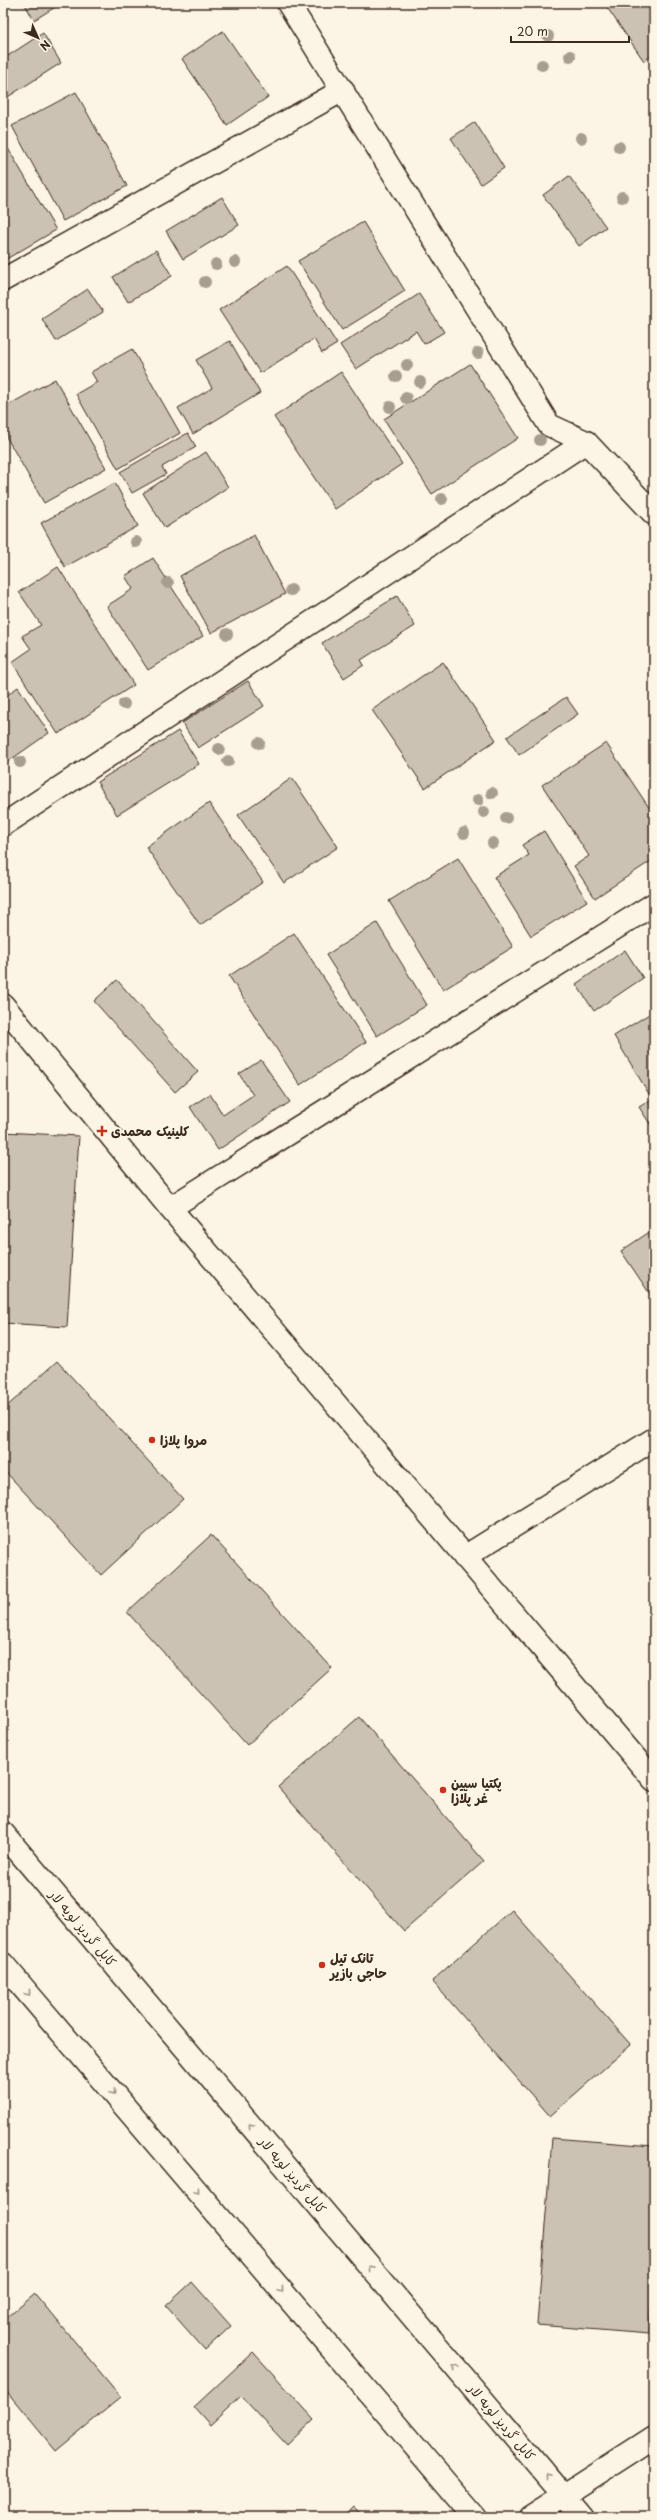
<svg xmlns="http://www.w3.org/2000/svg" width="657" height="2520" viewBox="0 0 657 2520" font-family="'Playpen Sans','Playpen Sans Arabic',sans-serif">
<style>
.building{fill:#ccc2b3;stroke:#3b2a1e}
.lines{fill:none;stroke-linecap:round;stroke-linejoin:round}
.minor-casing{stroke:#3b2a1e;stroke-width:25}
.highway-casing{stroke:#3b2a1e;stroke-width:25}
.minor{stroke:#fcf5e5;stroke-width:22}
.highway{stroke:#fcf5e5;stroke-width:22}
.tree{fill:#a89e8f}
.oneway{stroke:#9c9082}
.poi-dot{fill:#c8321e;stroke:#fcf5e5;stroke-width:1.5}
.labels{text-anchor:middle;stroke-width:4;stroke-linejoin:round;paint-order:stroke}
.poi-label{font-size:13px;font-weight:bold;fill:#3b2a1e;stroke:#fcf5e5;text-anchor:start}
.street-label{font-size:13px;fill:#3b2a1e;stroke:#fcf5e5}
</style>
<rect width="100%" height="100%" fill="#fcf5e5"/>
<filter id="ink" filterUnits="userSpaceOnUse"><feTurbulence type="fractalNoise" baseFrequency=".025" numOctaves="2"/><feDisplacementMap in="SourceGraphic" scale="8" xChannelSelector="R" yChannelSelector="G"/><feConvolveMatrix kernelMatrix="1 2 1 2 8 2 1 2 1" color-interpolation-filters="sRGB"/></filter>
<g filter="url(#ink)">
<g class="building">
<polygon points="24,3 62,3 34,20"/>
<polygon points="604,3 654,3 654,54 644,61"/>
<polygon points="223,31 268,97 227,125 182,59"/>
<polygon points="43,33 61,63 3,100 3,59"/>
<polygon points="76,92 127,186 63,221 12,126"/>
<polygon points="475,122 504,168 481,184 451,138"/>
<polygon points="3,140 56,230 3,261"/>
<polygon points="569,176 606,227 579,246 543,195"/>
<polygon points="222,197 239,225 183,259 166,231"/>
<polygon points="363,222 405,291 342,330 298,261"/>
<polygon points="156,250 172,276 128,302 113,277"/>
<polygon points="287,266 337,344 322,353 314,339 260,373 219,310"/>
<polygon points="88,289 103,312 56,341 42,319"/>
<polygon points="419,294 444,332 424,344 416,331 356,369 340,345"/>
<polygon points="230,341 260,393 193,434 178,408 212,388 196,360"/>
<polygon points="132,349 180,433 118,469 76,394 97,382 91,372"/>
<polygon points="470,364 518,438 432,494 384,419"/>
<polygon points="341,372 402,464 335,509 274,417"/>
<polygon points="55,379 106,468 44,503 3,431 3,408"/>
<polygon points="188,433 196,447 162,467 166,474 132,493 120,472"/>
<polygon points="206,452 228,487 165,528 143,493"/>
<polygon points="115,483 138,526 65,567 41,523"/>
<polygon points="254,535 285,594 211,633 180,576"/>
<polygon points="153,558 203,636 148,670 107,606 133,589 125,576"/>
<polygon points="58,567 134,685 58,734 12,662 31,649 22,636 41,625 19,592"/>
<polygon points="397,596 415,626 361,660 364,665 344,678 322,643"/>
<polygon points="443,662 496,740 425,788 372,710"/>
<polygon points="248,681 264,706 198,748 182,723"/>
<polygon points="18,687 49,733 3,765 3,726 6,724 3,719 3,698"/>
<polygon points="566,697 578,714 519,755 507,737"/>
<polygon points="178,731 199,764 117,815 97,782"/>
<polygon points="606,743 654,815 654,859 595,898 574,866 589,856 542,785"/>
<polygon points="292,778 338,847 284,883 238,815"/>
<polygon points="209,803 263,882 200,925 146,847"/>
<polygon points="544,831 587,901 531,936 494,877 529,855 522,845"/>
<polygon points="458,858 513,947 443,990 389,901"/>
<polygon points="377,923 427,1005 377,1036 326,955"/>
<polygon points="294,933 366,1042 300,1085 229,976"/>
<polygon points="625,950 643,978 594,1011 576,984"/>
<polygon points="117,980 198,1072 175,1092 94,1001"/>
<polygon points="654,1011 654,1130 639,1107 652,1099 614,1036"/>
<polygon points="261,1060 290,1102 218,1150 190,1107 210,1094 223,1115 253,1095 239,1074"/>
<polygon points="3,1132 79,1136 67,1327 3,1323"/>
<polygon points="654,1229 654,1300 621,1251"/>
<polygon points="57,1361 183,1499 101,1575 3,1469 3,1410"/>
<polygon points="211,1535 332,1668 247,1745 127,1612"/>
<polygon points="359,1717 484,1861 404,1931 278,1787"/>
<polygon points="512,1910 631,2045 550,2116 432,1981"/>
<polygon points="552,2138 654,2146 654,2271 649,2334 537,2325"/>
<polygon points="192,2282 231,2326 205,2350 166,2306"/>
<polygon points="35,2294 121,2397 56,2451 3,2387 3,2321"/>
<polygon points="253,2352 314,2419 287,2445 241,2396 210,2425 194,2407"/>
<polygon points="353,2507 363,2517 343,2517"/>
</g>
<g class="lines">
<g class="minor-casing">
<g id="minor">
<polyline points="288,3 549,425 586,442 654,514"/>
<polyline points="3,280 343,90"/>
<polyline points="3,825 586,442"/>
<polyline points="3,1005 170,1208 654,1780"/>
<polyline points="170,1208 654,904"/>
<polyline points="464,1557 654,1439"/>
<polyline points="530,2517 654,2437"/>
</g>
</g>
<g class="highway-casing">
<g id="highway">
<polyline points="3,1833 582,2517"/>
<polyline points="3,1964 475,2517"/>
</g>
</g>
<use href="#minor" class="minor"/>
<use href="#highway" class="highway"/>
</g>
<g class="tree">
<circle cx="548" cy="36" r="6"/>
<circle cx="570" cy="56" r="6"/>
<circle cx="542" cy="65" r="6"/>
<circle cx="581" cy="138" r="6"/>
<circle cx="619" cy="147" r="6"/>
<circle cx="622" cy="197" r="6"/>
<circle cx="235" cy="262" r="6"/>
<circle cx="216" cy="264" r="6"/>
<circle cx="205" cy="282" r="6"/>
<circle cx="478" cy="353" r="6"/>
<circle cx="407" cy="365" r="6"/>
<circle cx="396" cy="376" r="6"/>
<circle cx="420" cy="382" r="6"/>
<circle cx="406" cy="398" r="6"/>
<circle cx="390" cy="407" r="6"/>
<circle cx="540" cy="440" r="6"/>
<circle cx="442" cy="499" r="6"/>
<circle cx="136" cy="542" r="6"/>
<circle cx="168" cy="583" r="6"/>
<circle cx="291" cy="590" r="6"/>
<circle cx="227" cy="634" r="6"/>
<circle cx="124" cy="704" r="6"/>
<circle cx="259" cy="743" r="6"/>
<circle cx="219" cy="749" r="6"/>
<circle cx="228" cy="761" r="6"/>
<circle cx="20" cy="762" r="6"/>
<circle cx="492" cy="793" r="6"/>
<circle cx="478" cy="800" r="6"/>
<circle cx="484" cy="812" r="6"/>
<circle cx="506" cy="818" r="6"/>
<circle cx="464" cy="833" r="6"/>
<circle cx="493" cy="843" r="6"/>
</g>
<defs><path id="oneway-chevron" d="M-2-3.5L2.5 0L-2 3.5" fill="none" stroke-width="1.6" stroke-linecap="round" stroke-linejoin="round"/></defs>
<g class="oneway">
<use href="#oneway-chevron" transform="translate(28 1993) rotate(50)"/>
<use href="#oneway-chevron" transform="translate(113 2092) rotate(50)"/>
<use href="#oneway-chevron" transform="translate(251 2126) rotate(-130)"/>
<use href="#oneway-chevron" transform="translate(197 2191) rotate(50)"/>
<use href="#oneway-chevron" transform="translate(371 2268) rotate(-130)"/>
<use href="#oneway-chevron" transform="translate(281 2290) rotate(50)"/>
<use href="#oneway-chevron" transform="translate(455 2367) rotate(-130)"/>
<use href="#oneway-chevron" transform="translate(548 2477) rotate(-130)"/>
</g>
</g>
<g class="poi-dot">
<path d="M100 1125h4v4h4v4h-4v4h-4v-4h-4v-4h4z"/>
<circle cx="152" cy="1440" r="4"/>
<circle cx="443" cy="1790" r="4"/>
<circle cx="322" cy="1965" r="4"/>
</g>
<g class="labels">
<g class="poi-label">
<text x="111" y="1136">کلینیک محمدی</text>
<text x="160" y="1445">مروا پلازا</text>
<text x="451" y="1788">پکتیا سپین<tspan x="451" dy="15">غر پلازا</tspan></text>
<text x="330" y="1963">تانک تیل<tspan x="330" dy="15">حاجی بازیر</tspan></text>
</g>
<g class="street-label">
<text transform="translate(83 1928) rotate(50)" y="5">کابل گردیز لویه لار</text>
<text transform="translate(293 2175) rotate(50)" y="5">کابل گردیز لویه لار</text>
<text transform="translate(502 2422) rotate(50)" y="5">کابل گردیز لویه لار</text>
</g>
</g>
<rect width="657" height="2520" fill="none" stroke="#fcf5e5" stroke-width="16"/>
<rect x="8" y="8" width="641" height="2504" fill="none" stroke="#3b2a1e" stroke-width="1.5" filter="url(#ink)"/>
<g transform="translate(38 38) rotate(135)" stroke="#fcf5e5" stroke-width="3" paint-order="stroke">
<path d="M0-3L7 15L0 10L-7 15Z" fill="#3b2a1e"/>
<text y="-6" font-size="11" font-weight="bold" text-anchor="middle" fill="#3b2a1e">N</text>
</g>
<path d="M511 36v6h118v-6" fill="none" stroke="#3b2a1e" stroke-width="2"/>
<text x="517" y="36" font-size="12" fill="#3b2a1e" stroke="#fcf5e5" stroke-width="3" paint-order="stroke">20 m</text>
</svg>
